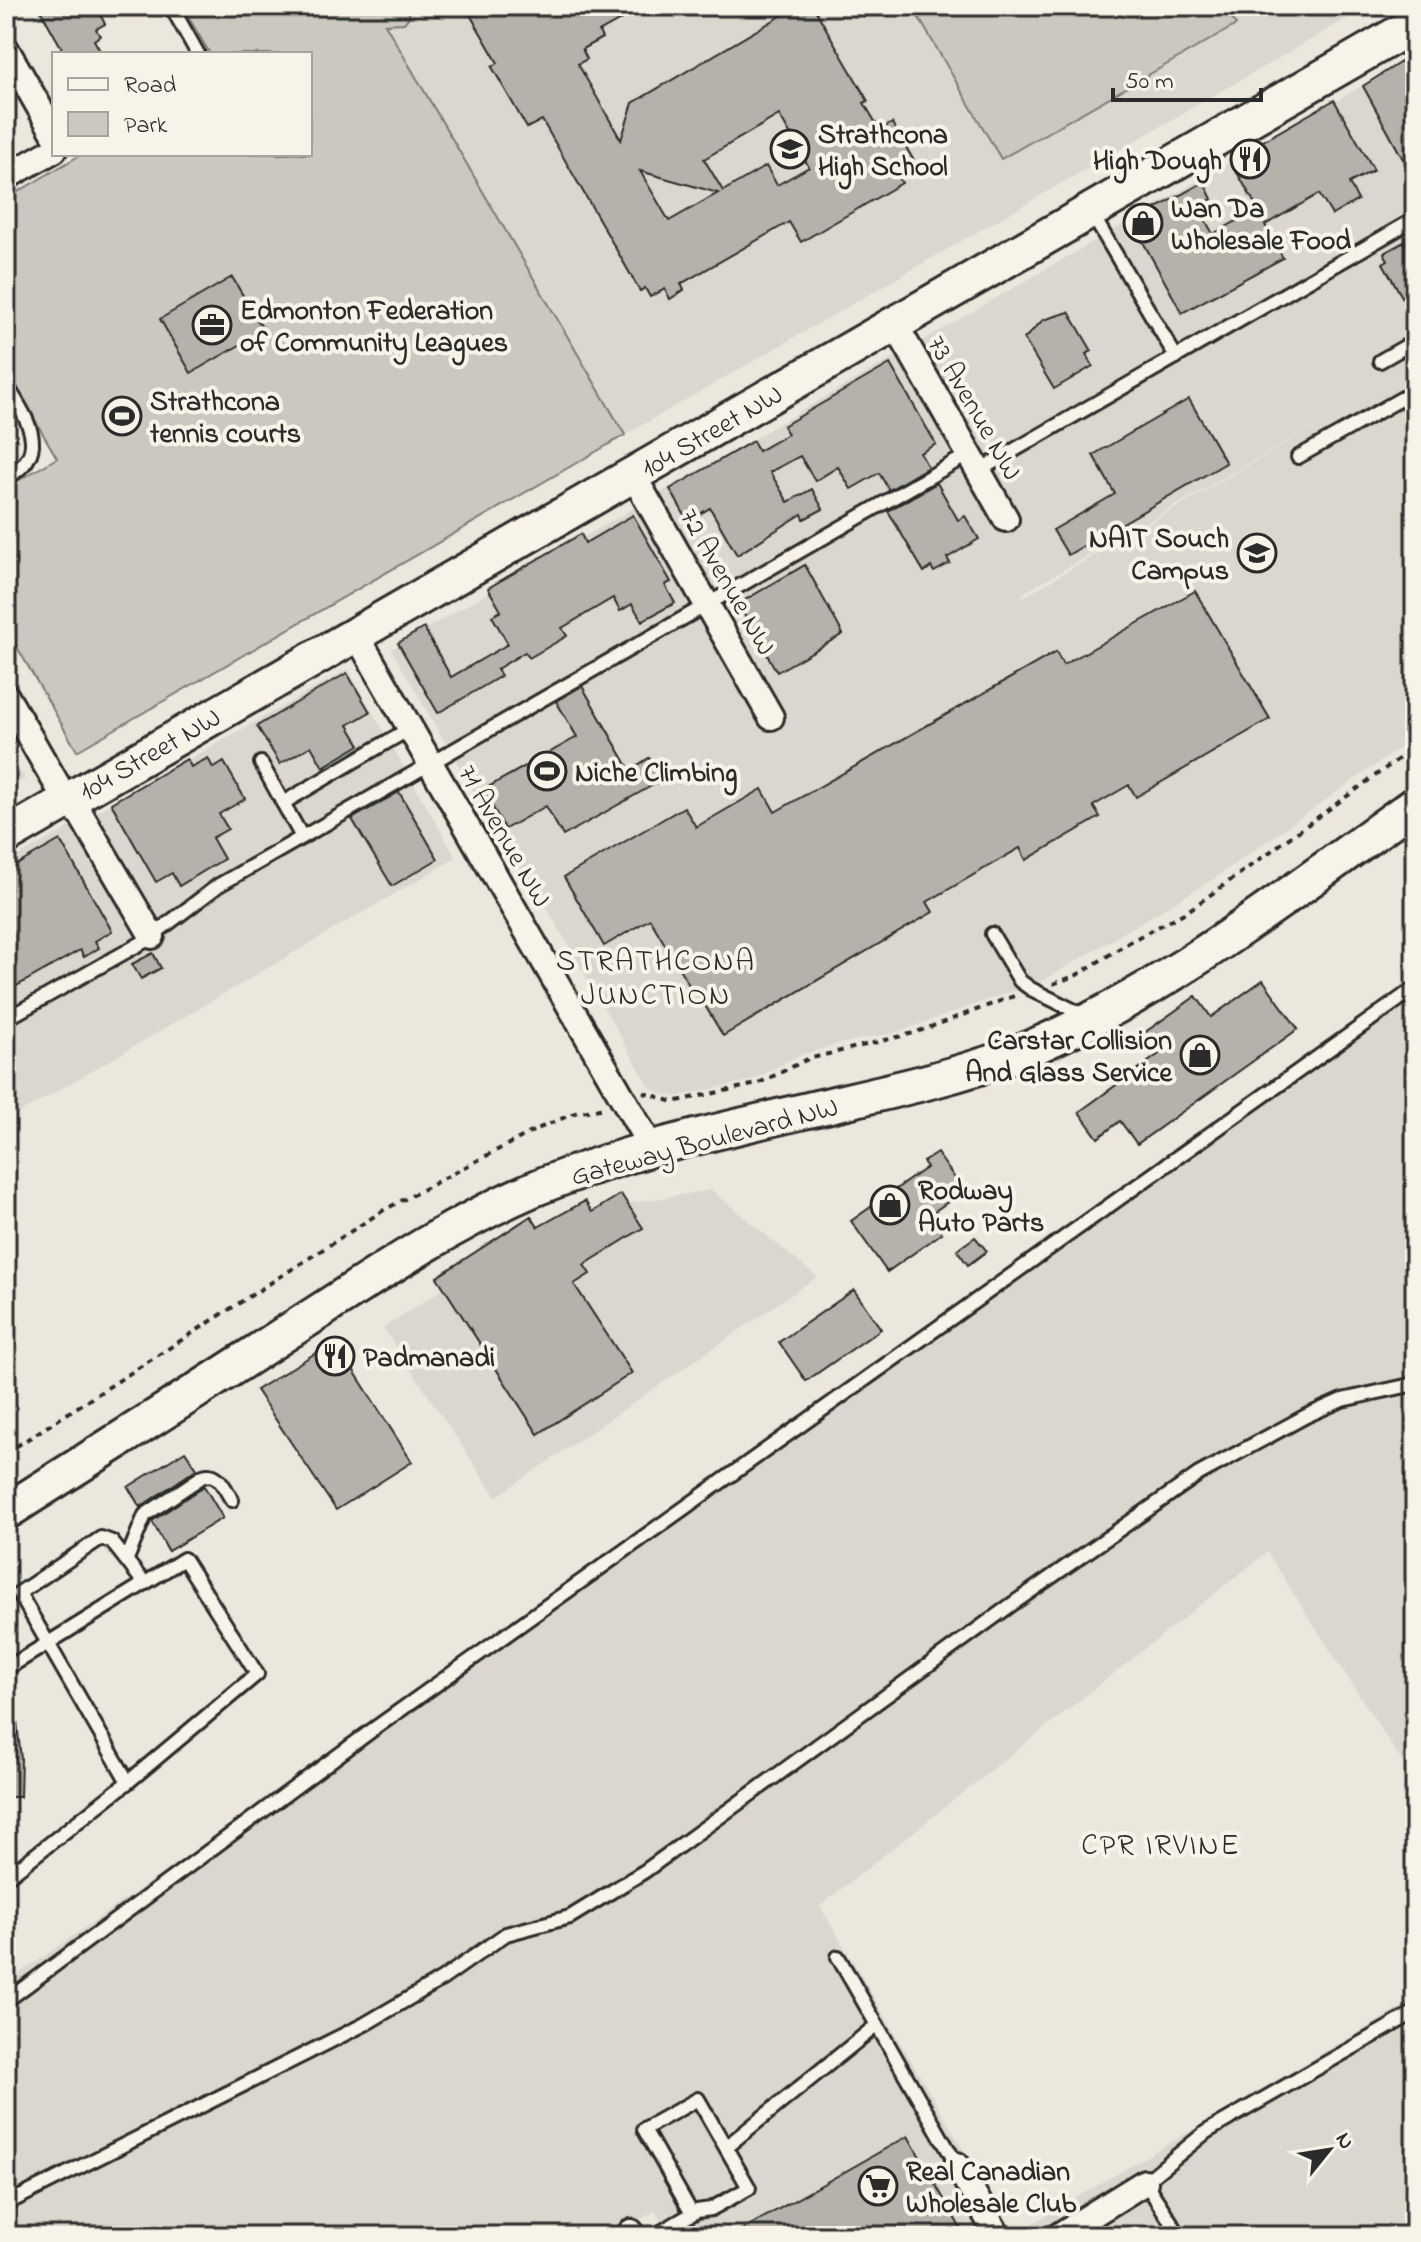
<svg xmlns="http://www.w3.org/2000/svg" width="1421" height="2242" viewBox="0 0 1421 2242" font-family="'Indie Flower',sans-serif">
<style>
.built{fill:#dbd7ce;fill-rule:evenodd}
.green{fill:#cbc8bf;stroke:#7b7a75;stroke-width:2}
.building{fill:#b5b2ab;stroke:#2b2b2b;stroke-width:2;fill-rule:evenodd}
.lines{fill:none;stroke-linecap:round;stroke-linejoin:round}
.lane-casing{stroke:#2b2b2b;stroke-width:18}
.street-casing{stroke:#2b2b2b;stroke-width:30}
.secondary-casing{stroke:#2b2b2b;stroke-width:40}
.path{stroke:#2b2b2b;stroke-width:4;stroke-dasharray:6 6;stroke-linecap:butt}
.lane{stroke:#f7f3e8;stroke-width:12}
.street{stroke:#f7f3e8;stroke-width:24}
.secondary{stroke:#f7f3e8;stroke-width:34}
.labels{text-anchor:middle;stroke-width:8;stroke-linejoin:round;paint-order:stroke}
.poi-label{font-size:28px;font-weight:bold;fill:#2b2b2b;stroke:#f7f3e8;text-anchor:start}
.street-label{font-size:28px;fill:#2b2b2b;stroke:#f7f3e8}
.neighbourhood-label{font-size:30px;letter-spacing:2px;fill:#2b2b2b;stroke:#f7f3e8}
</style>
<rect width="100%" height="100%" fill="#ebe7dd"/>
<filter id="ink" filterUnits="userSpaceOnUse"><feTurbulence type="fractalNoise" baseFrequency=".0125" numOctaves="2"/><feDisplacementMap in="SourceGraphic" scale="16" xChannelSelector="R" yChannelSelector="G"/><feConvolveMatrix kernelMatrix="1 2 1 2 8 2 1 2 1" color-interpolation-filters="sRGB"/></filter>
<g filter="url(#ink)">
<g class="built">
<polygon points="374,6 1369,6 625,435"/>
<path d="M1415,55V737L1212,880L1046,979L898,1032L838,1044L795,1057L753,1080L675,1097L659,1093L649,1086L532,882L527,884L391,649ZM1363,398L1023,597L1022,595V594Z"/>
<polygon points="348,669 456,858 6,1121 6,863"/>
<polygon points="6,747 25,779 6,790"/>
<polygon points="1415,992 1415,1782 1267,1552 820,1906 969,2159 946,2174 980,2236 670,2236 655,2211 611,2236 6,2236 6,1983"/>
<polygon points="711,1190 817,1277 496,1497 383,1328 556,1215"/>
<polygon points="1415,1999 1415,2236 1018,2236 1016,2233"/>
</g>
<g class="green">
<polygon points="182,6 409,6 409,17 404,23 385,24 625,435 77,751 6,628 6,488 57,458 6,371 6,199 82,154 310,154 310,54 210,54"/>
<polygon points="941,6 1225,6 1236,25 1001,159 919,18"/>
</g>
<g class="building">
<polygon points="38,6 96,6 105,24 96,29 100,36 94,40 102,54 65,54"/>
<path d="M465,6H645L599,32L602,38L582,49L587,59L578,64L621,140L633,103L798,6H813L868,101L864,103L880,130L892,123L914,161L895,172L902,183L801,242L789,222L681,284L684,290L670,299L665,289L650,297L645,288L640,291L542,120L527,128L492,67L498,63ZM779,115L809,167L777,185L766,166L723,191L704,159ZM640,171L718,193L669,221Z"/>
<polygon points="1415,53 1415,152 1403,159 1363,86"/>
<polygon points="1334,100 1374,170 1349,183 1358,200 1332,215 1319,194 1265,225 1283,258 1182,313 1132,222 1204,182 1212,199 1198,207 1213,234 1258,209 1230,160"/>
<polygon points="1415,236 1415,320 1383,263 1388,260 1384,253"/>
<polygon points="232,277 264,331 191,373 160,319"/>
<polygon points="1069,312 1092,351 1086,354 1093,366 1054,389 1024,339 1043,320"/>
<polygon points="890,364 936,444 920,453 928,467 889,490 879,473 851,489 838,467 815,481 800,456 770,472 788,502 812,489 823,509 804,519 802,514 737,555 710,508 688,521 670,489 753,441 758,451 788,434 783,426"/>
<polygon points="1189,399 1226,463 1068,555 1053,530 1115,494 1093,455"/>
<polygon points="937,483 958,520 965,516 979,539 947,558 950,563 934,572 931,567 924,572 888,511"/>
<polygon points="633,515 671,582 665,585 675,603 642,621 632,604 620,611 613,598 562,628 567,636 529,658 525,652 497,669 501,676 438,713 398,643 424,628 451,677 508,644 492,616 501,611 488,588 581,534 585,543"/>
<polygon points="805,565 843,634 777,672 738,604"/>
<polygon points="1195,591 1270,719 1136,797 1129,785 1093,806 1100,817 1026,860 1020,848 927,902 933,912 723,1036 696,990 693,992 650,919 604,946 564,877 684,807 696,827 762,789 775,812 1056,652 1063,665"/>
<polygon points="347,673 370,712 348,725 360,745 323,767 311,746 280,764 257,726"/>
<polygon points="582,686 630,770 649,758 662,780 563,836 546,806 505,829 483,790 577,737 556,701"/>
<polygon points="208,758 213,768 224,762 245,799 219,814 228,829 212,838 224,859 179,886 172,873 156,882 111,803 187,759 191,767"/>
<polygon points="399,792 438,859 392,886 352,819"/>
<polygon points="60,840 112,931 95,941 99,948 84,957 80,950 6,992 6,871"/>
<polygon points="153,953 161,968 141,979 132,964"/>
<polygon points="1263,980 1298,1029 1137,1144 1120,1121 1098,1138 1079,1112 1159,1054 1144,1033 1196,996 1211,1017"/>
<polygon points="937,1153 964,1191 929,1215 942,1233 887,1272 851,1221 927,1167 923,1162"/>
<polygon points="621,1194 643,1228 584,1265 590,1274 574,1284 632,1373 538,1434 437,1277 531,1216 538,1227 585,1201 592,1212"/>
<polygon points="975,1237 987,1251 968,1265 957,1250"/>
<polygon points="854,1290 881,1329 806,1381 779,1342"/>
<polygon points="335,1341 412,1462 336,1510 256,1390"/>
<polygon points="185,1451 197,1469 140,1507 128,1487"/>
<polygon points="204,1486 223,1518 168,1551 152,1521"/>
<polygon points="6,1722 17,1722 21,1759 20,1797 6,1797"/>
<polygon points="908,2136 965,2236 731,2236"/>
</g>
<g class="lines">
<g class="lane-casing">
<g id="lane">
<polyline points="171,6 198,54"/>
<polyline points="1092,214 1176,357"/>
<polyline points="1380,361 1415,341"/>
<path d="M6,384C26,418 53,452 6,478"/>
<polyline points="1298,457 1415,391"/>
<polyline points="978,471 1415,219"/>
<polyline points="261,763 283,803 409,729"/>
<polyline points="283,803 302,837"/>
<polyline points="992,934 1020,981 1031,989 1085,1016"/>
<polyline points="6,1019 145,941 219,885 969,454"/>
<path d="M127,1559L145,1515L203,1476C219,1471 224,1488 232,1500"/>
<polyline points="6,1669 184,1559 257,1674 128,1782 6,1878"/>
<polyline points="128,1782 19,1593 101,1538 112,1542 144,1583"/>
<polyline points="838,1957 957,2165"/>
<polyline points="6,2001 371,1731 1415,988"/>
<polyline points="726,2147 877,2025"/>
<polyline points="6,2204 365,2024 442,1979 506,1934 570,1917 645,1871 1011,1605 1199,1474 1306,1416 1342,1400 1415,1384"/>
<polyline points="654,2236 697,2211 711,2209 749,2188 698,2099 644,2129 692,2214"/>
<polyline points="1180,2236 1145,2182 1206,2132 1415,2012"/>
</g>
</g>
<g class="street-casing">
<g id="street">
<polyline points="6,49 54,133"/>
<polyline points="6,177 54,150"/>
<polyline points="895,324 1006,519"/>
<polyline points="633,475 771,717"/>
<polyline points="356,634 652,1149"/>
<polyline points="6,696 66,800 81,815 152,936"/>
<polyline points="957,2165 998,2236"/>
<polyline points="631,2232 634,2236"/>
<polyline points="1058,2236 1145,2182"/>
</g>
</g>
<g class="secondary-casing">
<g id="secondary">
<polyline points="6,836 1415,24"/>
<path d="M6,1512C98,1453 191,1395 283,1335C363,1284 443,1228 531,1190C631,1148 741,1126 847,1101C904,1088 961,1075 1016,1054C1162,996 1288,894 1415,804"/>
</g>
</g>
<g class="path">
<polyline points="1053,984 1077,975 1133,940 1188,911 1415,747"/>
<polyline points="643,1094 647,1093 673,1102 757,1084 808,1059 914,1033 1014,996"/>
<polyline points="6,1453 384,1210 537,1129 575,1113 605,1108"/>
</g>
<use href="#lane" class="lane"/>
<use href="#street" class="street"/>
<use href="#secondary" class="secondary"/>
</g>
</g>
<defs>
<g id="school-ring" transform="scale(2)"><circle r="9.5" fill="#f7f3e8" stroke="#2b2b2b" stroke-width="1.5"/><path d="M0-5L7-2L0 1L-7-2ZM-4 1L0 2.5L4 1V4Q0 6-4 4Z" fill="#2b2b2b"/></g>
<g id="restaurant-ring" transform="scale(2)"><circle r="9.5" fill="#f7f3e8" stroke="#2b2b2b" stroke-width="1.5"/><path d="M-5-6h1v4h1v-4h1v4h1v-4h1v5L-1.5 .5V6h-2V.5L-5-1ZM5-6V6H3V1.5H1.5Q1.5-4 5-6Z" fill="#2b2b2b"/></g>
<g id="shop-ring" transform="scale(2)"><circle r="9.5" fill="#f7f3e8" stroke="#2b2b2b" stroke-width="1.5"/><path d="M-5-2.5h2.3a2.7 3.5 0 0 1 5.4 0H5L5.5 6h-11ZM-1.5-2.5h3a1.5 2.3 0 0 0-3 0Z" fill="#2b2b2b"/></g>
<g id="office-ring" transform="scale(2)"><circle r="9.5" fill="#f7f3e8" stroke="#2b2b2b" stroke-width="1.5"/><path d="M-6-3h4V-5.5h4V-3h4V5H-6ZM-1-4.5V-3h2v-1.5ZM-6 0V1H6V0Z" fill="#2b2b2b"/></g>
<g id="stadium-ring" transform="scale(2)"><circle r="9.5" fill="#f7f3e8" stroke="#2b2b2b" stroke-width="1.5"/><path d="M0-5a6.5 5 0 1 0 0 10a6.5 5 0 1 0 0-10ZM-3.5-1.8h7v3.6h-7Z" fill="#2b2b2b"/></g>
<g id="university-ring" transform="scale(2)"><circle r="9.5" fill="#f7f3e8" stroke="#2b2b2b" stroke-width="1.5"/><path d="M0-5L7-2L0 1L-7-2ZM-4 1L0 2.5L4 1V4Q0 6-4 4Z" fill="#2b2b2b"/></g>
<g id="supermarket-ring" transform="scale(2)"><circle r="9.5" fill="#f7f3e8" stroke="#2b2b2b" stroke-width="1.5"/><path d="M-6-5.5h2.5l.6 2H6L4.5 2H-2.5L-4.4-4H-6ZM-1.5 3.2a1.3 1.3 0 1 0 .1 0ZM3 3.2a1.3 1.3 0 1 0 .1 0Z" fill="#2b2b2b"/></g>
</defs>
<g fill-rule="evenodd">
<use href="#school-ring" x="790" y="149"/>
<use href="#restaurant-ring" x="1250" y="159"/>
<use href="#shop-ring" x="1143" y="223"/>
<use href="#office-ring" x="212" y="325"/>
<use href="#stadium-ring" x="122" y="416"/>
<use href="#university-ring" x="1257" y="553"/>
<use href="#stadium-ring" x="547" y="771"/>
<use href="#shop-ring" x="1200" y="1055"/>
<use href="#shop-ring" x="890" y="1205"/>
<use href="#restaurant-ring" x="335" y="1356"/>
<use href="#supermarket-ring" x="878" y="2186"/>
</g>
<g class="labels">
<g class="poi-label">
<text x="818" y="143">Strathcona<tspan x="818" dy="32">High School</tspan></text>
<text x="1222" y="169" text-anchor="end">High Dough</text>
<text x="1171" y="217">Wan Da<tspan x="1171" dy="32">Wholesale Food</tspan></text>
<text x="240" y="319">Edmonton Federation<tspan x="240" dy="32">of Community Leagues</tspan></text>
<text x="150" y="410">Strathcona<tspan x="150" dy="32">tennis courts</tspan></text>
<text x="1229" y="547" text-anchor="end">NAIT Souch<tspan x="1229" dy="32">Campus</tspan></text>
<text x="575" y="781">Niche Climbing</text>
<text x="1172" y="1049" text-anchor="end">Carstar Collision<tspan x="1172" dy="32">And Glass Service</tspan></text>
<text x="918" y="1199">Rodway<tspan x="918" dy="32">Auto Parts</tspan></text>
<text x="363" y="1366">Padmanadi</text>
<text x="906" y="2180">Real Canadian<tspan x="906" dy="32">Wholesale Club</tspan></text>
</g>
<g class="street-label">
<text transform="translate(976 407) rotate(60)" y="10">73 Avenue NW</text>
<text transform="translate(711 430) rotate(-30)" y="10">104 Street NW</text>
<text transform="translate(729 581) rotate(60)" y="10">72 Avenue NW</text>
<text transform="translate(149 753) rotate(-30)" y="10">104 Street NW</text>
<text transform="translate(506 835) rotate(60)" y="10">71 Avenue NW</text>
<text transform="translate(704 1140) rotate(-15)" y="10">Gateway Boulevard NW</text>
</g>
<g class="neighbourhood-label">
<text x="656" y="970">STRATHCONA<tspan x="656" dy="34">JUNCTION</tspan></text>
<text x="1161" y="1854">CPR IRVINE</text>
</g>
</g>
<rect width="1421" height="2242" fill="none" stroke="#f7f3e8" stroke-width="32"/>
<rect x="16" y="16" width="1389" height="2210" fill="none" stroke="#2b2b2b" stroke-width="3" filter="url(#ink)"/>
<rect x="52" y="52" width="260" height="104" fill="#f7f3e8" stroke="#a5a39c" stroke-width="2"/>
<rect x="68" y="78" width="40" height="12" fill="#f7f3e8" stroke="#a5a39c" stroke-width="2"/>
<text x="124" y="92" font-size="24" fill="#2b2b2b">Road</text>
<rect x="68" y="112" width="40" height="24" fill="#cbc8bf" stroke="#a5a39c" stroke-width="2"/>
<text x="124" y="132" font-size="24" fill="#2b2b2b">Park</text>
<g transform="translate(1329 2150) rotate(60)" stroke="#f7f3e8" stroke-width="6" paint-order="stroke">
<path d="M0-6L14 30L0 20L-14 30Z" fill="#2b2b2b"/>
<text y="-12" font-size="22" font-weight="bold" text-anchor="middle" fill="#2b2b2b">N</text>
</g>
<path d="M1113 88v12h148v-12" fill="none" stroke="#2b2b2b" stroke-width="4"/>
<text x="1125" y="88" font-size="24" fill="#2b2b2b" stroke="#f7f3e8" stroke-width="6" paint-order="stroke">50 m</text>
</svg>
